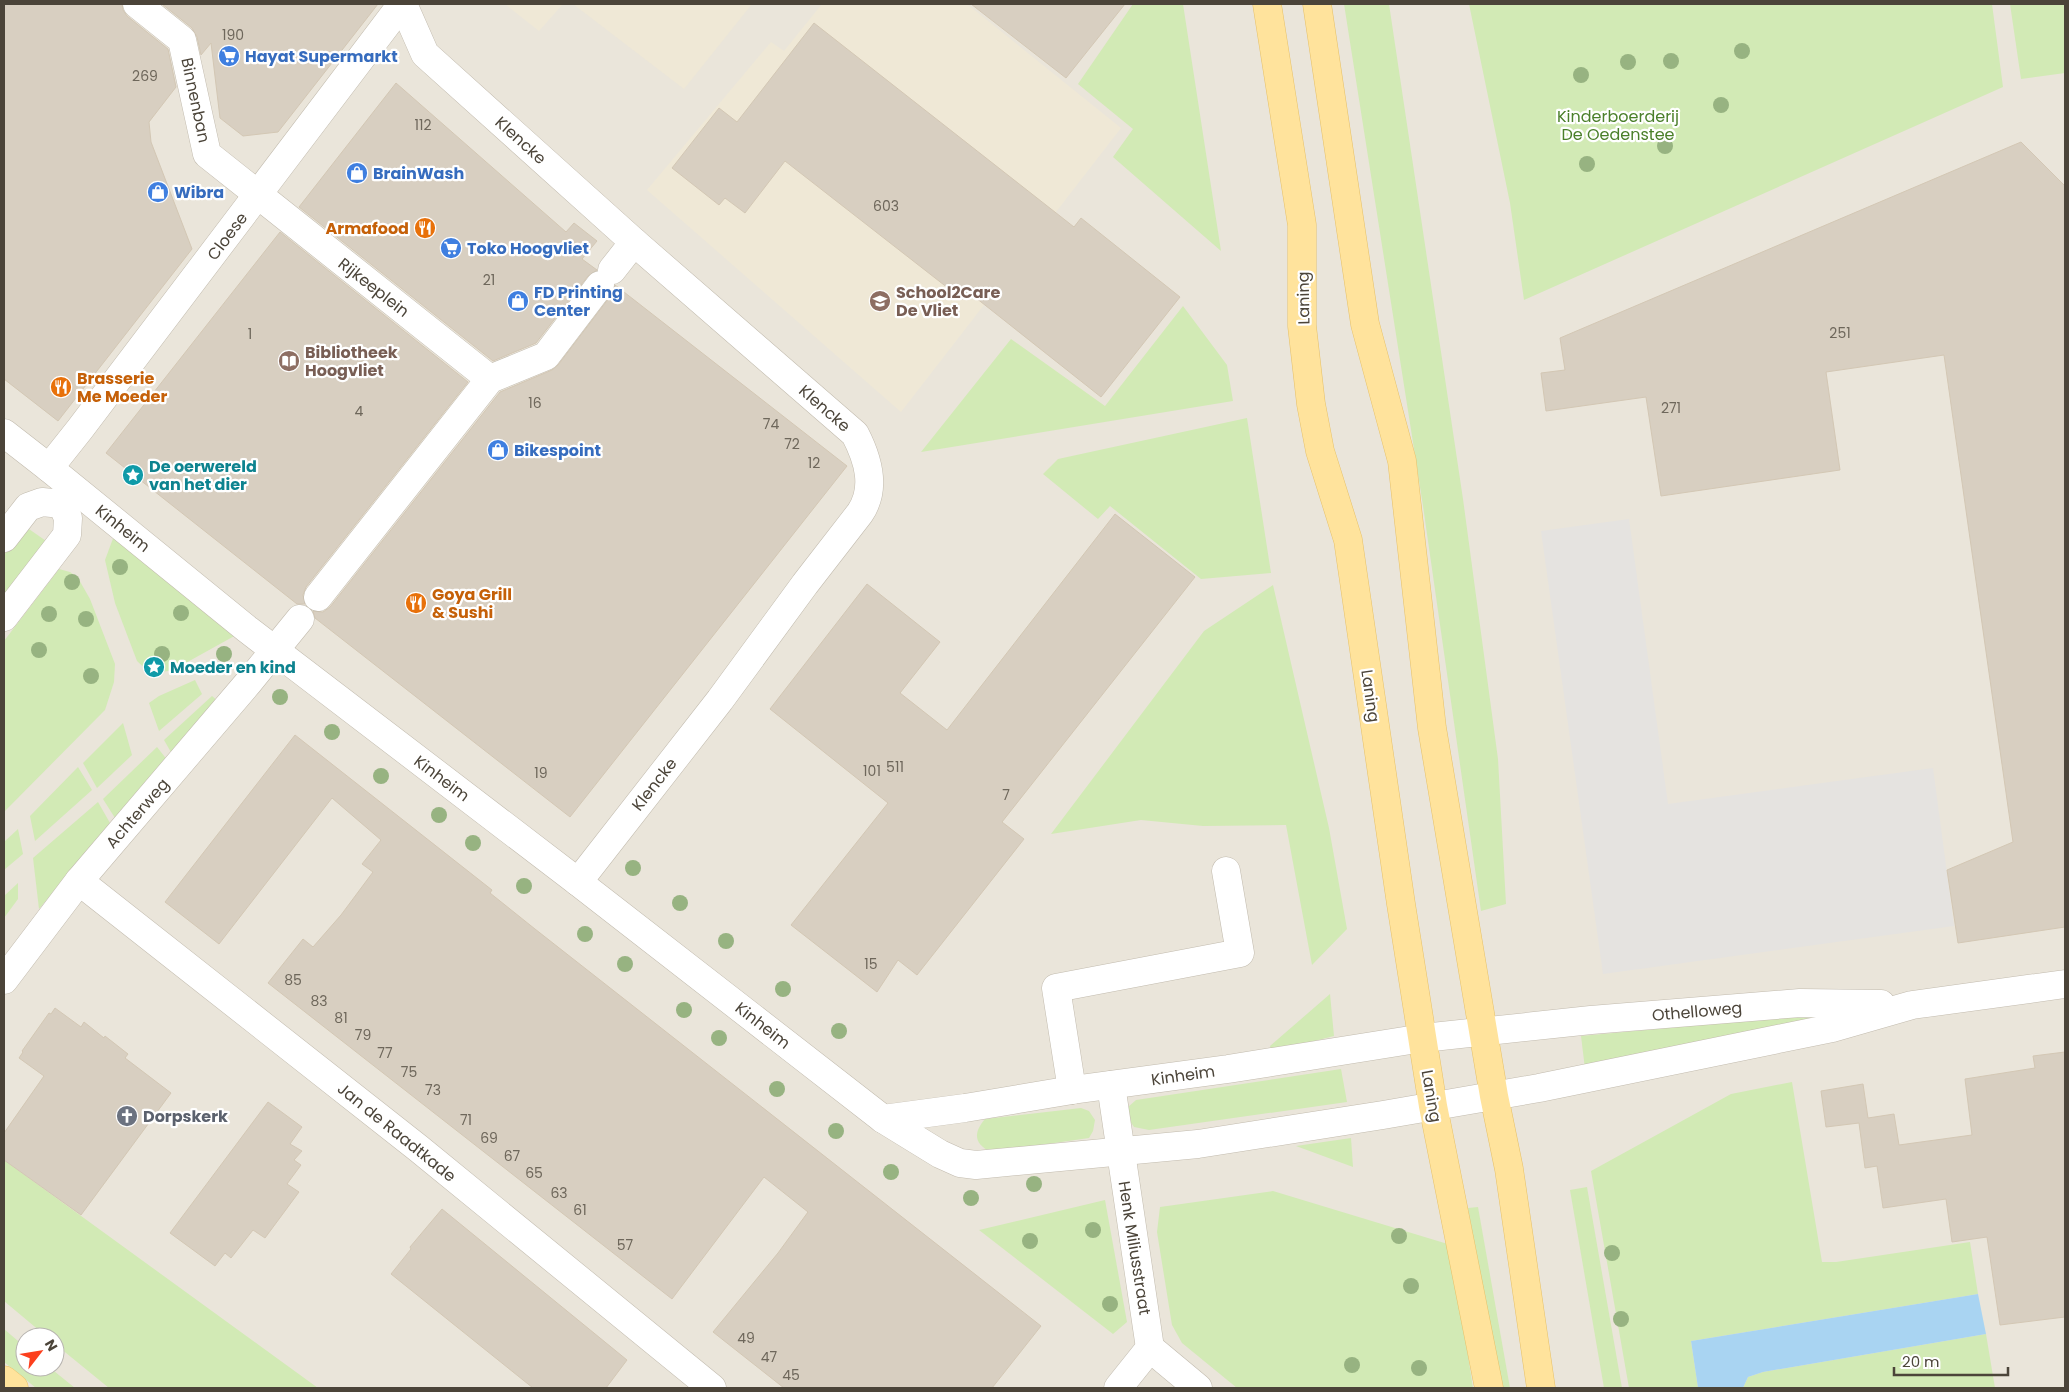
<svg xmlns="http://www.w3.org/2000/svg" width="2069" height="1392" viewBox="0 0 2069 1392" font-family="Poppins,sans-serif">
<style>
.residential{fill:#eae5da;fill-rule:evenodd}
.education{fill:#efe8d6}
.green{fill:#d2eab5}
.parking{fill:#e5e3e0}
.water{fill:#a9d4f2}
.building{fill:#d8cfc1;stroke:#d3c7b4}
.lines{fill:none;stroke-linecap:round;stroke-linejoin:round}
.minor-casing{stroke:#c2bbae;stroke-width:29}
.major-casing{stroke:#e6c16a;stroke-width:29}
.minor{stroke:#fff;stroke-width:28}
.major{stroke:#ffe39c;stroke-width:28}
.tree{fill:#97b381}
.labels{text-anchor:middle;stroke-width:4.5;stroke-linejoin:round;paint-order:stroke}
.number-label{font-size:14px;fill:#6e675b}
.shop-label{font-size:16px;font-weight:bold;fill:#366cbe;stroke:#fff;text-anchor:start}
.street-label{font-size:16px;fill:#4b4439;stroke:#fff}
.park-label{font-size:16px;fill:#4a7f2a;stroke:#fff}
.food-label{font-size:16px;font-weight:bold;fill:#c56008;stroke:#fff;text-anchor:start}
.education-label{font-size:16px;font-weight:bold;fill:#785e54;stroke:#fff;text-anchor:start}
.culture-label{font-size:16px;font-weight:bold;fill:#0d838f;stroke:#fff;text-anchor:start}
.worship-label{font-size:16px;font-weight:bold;fill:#5b616d;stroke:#fff;text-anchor:start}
</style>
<rect width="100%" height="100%" fill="#f6f3ec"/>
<path class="residential" d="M4,4H2065V1388H4ZM25,1337H55V1367H25Z"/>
<g class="education">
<polygon points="505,4 563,4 539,31"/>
<polygon points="573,4 752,4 684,89"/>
<polygon points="822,4 967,4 1121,128 901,412 647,190 771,42 784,51"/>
</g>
<g class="green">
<polygon points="1133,4 1183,4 1221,251 1113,157 1133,129 1078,84"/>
<polygon points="1344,4 1389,4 1463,499 1498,759 1506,904 1481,911 1423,506"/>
<polygon points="1469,4 1992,4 2003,87 1524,300 1510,203"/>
<polygon points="2010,4 2065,4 2065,73 2021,79"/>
<polygon points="1183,306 1227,365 1233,401 921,452 1011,339 1105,406"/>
<polygon points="1247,418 1271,573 1201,579 1110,506 1098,519 1043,474 1058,459"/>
<polygon points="118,525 247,629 173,670 151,674 137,661 115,603 105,560"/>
<polygon points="26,527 49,543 4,600 4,555"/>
<polygon points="59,569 70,572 78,578 90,599 115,664 114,682 105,710 4,812 4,641"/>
<polygon points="1273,585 1329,828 1347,929 1312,965 1286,825 1203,826 1141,820 1051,834 1204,631"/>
<polygon points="195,680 202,694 159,731 149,703 159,696"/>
<polygon points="212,696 219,702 172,754 164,740"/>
<polygon points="123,723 132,755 97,788 83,763"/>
<polygon points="157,747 168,761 115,818 103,799"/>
<polygon points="78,767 92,790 35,841 30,816"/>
<polygon points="98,802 110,823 39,909 33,858"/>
<polygon points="18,829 23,854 4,870 4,842"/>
<polygon points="18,883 18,899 4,918 4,896"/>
<polygon points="1330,994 1334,1036 1272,1052 1270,1046"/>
<polygon points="1818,1014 1819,1022 1585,1069 1581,1036"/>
<polygon points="1341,1069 1347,1102 1149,1130 1134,1127 1130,1121 1128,1107 1136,1100"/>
<polygon points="1792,1082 1822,1262 1836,1262 1970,1242 1978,1294 1691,1341 1698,1388 1629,1388 1591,1171 1731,1094"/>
<path d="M1081,1108L1089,1111L1095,1120L1093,1131L1089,1138L991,1152C974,1144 973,1133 985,1119Z"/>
<polygon points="1351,1138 1353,1167 1296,1146"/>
<polygon points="4,1160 318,1388 109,1388 55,1344 55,1337 47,1337 4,1301"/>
<polygon points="1587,1187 1622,1388 1604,1388 1570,1190"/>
<polygon points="1273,1191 1451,1245 1473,1388 1237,1388 1182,1343 1172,1325 1157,1232 1160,1207"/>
<polygon points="1105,1200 1127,1322 1113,1334 979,1230"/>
<polygon points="1478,1207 1510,1388 1500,1388 1468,1208"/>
<polygon points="4,1329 25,1347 25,1367 49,1367 75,1388 36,1388 4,1362"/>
<polygon points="1986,1334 1995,1388 1743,1388 1748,1377 1763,1372"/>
</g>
<polygon class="parking" points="1629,519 1668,804 1933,768 1954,926 1603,974 1541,531"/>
<polygon class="water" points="1978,1294 1986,1334 1763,1372 1748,1377 1743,1388 1698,1388 1691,1341"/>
<g class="building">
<polygon points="4,4 122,4 123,10 127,16 168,49 176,87 149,122 151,142 192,249 58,421 4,379"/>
<polygon points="162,4 378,4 278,132 243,136 220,118 211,43 201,55 197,37 192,28"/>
<polygon points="971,4 1125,4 1066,78"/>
<polygon points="814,23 1074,227 1081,218 1180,297 1101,397 971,294 962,299 785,161 745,213 725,198 719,205 672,168 719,108 737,122"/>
<polygon points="396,83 566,232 574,223 597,241 582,259 597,270 588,276 536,343 493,361 299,207"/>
<polygon points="2021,142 2065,186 2065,927 1958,943 1947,870 2013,842 1944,355 1826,372 1840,470 1661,496 1646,397 1546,411 1541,373 1565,370 1560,338"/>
<polygon points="280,232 468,382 306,587 303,595 305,604 297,604 106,453"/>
<polygon points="615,285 847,466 570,817 315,618 313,611 323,612 330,607 500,392 552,370 558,365 612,294"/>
<polygon points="1115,514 1195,577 1002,822 1024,839 917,975 898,960 877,992 791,925 888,803 770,709 867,584 940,642 900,693 947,730"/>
<polygon points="295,735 492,890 490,893 535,929 1041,1326 992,1388 784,1388 713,1332 778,1253 808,1212 764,1177 672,1299 268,983 303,939 313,947 341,915 373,872 362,864 381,840 332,798 219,944 165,902"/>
<polygon points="55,1008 81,1027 84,1022 104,1038 105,1036 128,1054 125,1058 171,1093 81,1215 4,1160 4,1133 44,1076 19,1058 23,1052 22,1051 49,1013 51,1014"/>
<polygon points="2065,1052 2065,1317 2000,1325 1987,1237 1952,1242 1946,1199 1883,1208 1877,1166 1865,1168 1859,1123 1826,1127 1821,1091 1863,1084 1868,1118 1894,1114 1899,1145 1972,1135 1965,1079 2035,1068 2033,1056"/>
<polygon points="268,1102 302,1127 290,1144 302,1151 294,1160 301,1165 287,1184 299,1192 265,1238 253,1230 231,1258 225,1253 215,1266 170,1233"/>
<polygon points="442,1209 627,1360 606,1388 533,1388 391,1274 411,1249 410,1247"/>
</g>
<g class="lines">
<g class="minor-casing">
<g id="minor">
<polyline points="137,4 182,40 207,154 490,379"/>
<path d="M403,4L425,54L634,242L855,434C868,459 877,488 860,513L805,584L720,700L578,882"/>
<polyline points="612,270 634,242"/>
<polyline points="4,433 49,468 247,629 578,882 883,1119 940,1154 960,1163 976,1165 1198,1144 1383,1115 1539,1088 1832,1028 1912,1005 2065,984"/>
<polyline points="49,468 80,429 402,4"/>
<polyline points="4,538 28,507 42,502 62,504"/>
<polyline points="318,597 490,379 546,356 600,285"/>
<polyline points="4,617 67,535 68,518 62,504"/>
<polyline points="79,881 418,1148 712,1388"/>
<polyline points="4,980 79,881 248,683 300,619"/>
<polyline points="1111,1085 1150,1348 1198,1388"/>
<polyline points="1072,1090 1056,988 1240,953 1226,871"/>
<polyline points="883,1119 965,1108 1072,1090 1228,1069 1423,1038 1591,1020 1800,1003 1881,1004"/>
<polyline points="1118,1388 1150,1348"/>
</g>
</g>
<g class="major-casing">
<g id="major">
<polyline points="1267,4 1302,225 1302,326 1311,404 1320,451 1348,540 1401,904 1433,1106 1489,1388"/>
<polyline points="1317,4 1365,324 1402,461 1432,728 1494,1096 1509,1169 1541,1388"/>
<polyline points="4,1380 14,1388"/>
</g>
</g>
<use href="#minor" class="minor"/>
<use href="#major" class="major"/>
</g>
<g class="tree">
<circle cx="1742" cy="51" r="8"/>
<circle cx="1671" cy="61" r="8"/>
<circle cx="1628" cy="62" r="8"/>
<circle cx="1581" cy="75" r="8"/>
<circle cx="1721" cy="105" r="8"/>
<circle cx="1665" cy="146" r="8"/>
<circle cx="1587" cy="164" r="8"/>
<circle cx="120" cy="567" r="8"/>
<circle cx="72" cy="582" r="8"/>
<circle cx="181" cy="613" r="8"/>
<circle cx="49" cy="614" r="8"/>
<circle cx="86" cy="619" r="8"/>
<circle cx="39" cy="650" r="8"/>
<circle cx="162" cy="654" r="8"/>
<circle cx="224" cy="654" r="8"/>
<circle cx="91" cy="676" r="8"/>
<circle cx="280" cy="697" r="8"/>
<circle cx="332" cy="732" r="8"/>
<circle cx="381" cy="776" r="8"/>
<circle cx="439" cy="815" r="8"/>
<circle cx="473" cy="843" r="8"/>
<circle cx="633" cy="868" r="8"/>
<circle cx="524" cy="886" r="8"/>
<circle cx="680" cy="903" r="8"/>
<circle cx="585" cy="934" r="8"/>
<circle cx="726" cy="941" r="8"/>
<circle cx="625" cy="964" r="8"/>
<circle cx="783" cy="989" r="8"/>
<circle cx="684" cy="1010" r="8"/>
<circle cx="839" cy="1031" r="8"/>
<circle cx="719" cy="1038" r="8"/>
<circle cx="777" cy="1089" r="8"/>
<circle cx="836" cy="1131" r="8"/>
<circle cx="891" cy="1172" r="8"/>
<circle cx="1034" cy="1184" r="8"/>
<circle cx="971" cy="1198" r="8"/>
<circle cx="1093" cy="1230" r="8"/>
<circle cx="1399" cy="1236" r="8"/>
<circle cx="1030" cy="1241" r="8"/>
<circle cx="1612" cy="1253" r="8"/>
<circle cx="1411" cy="1286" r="8"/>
<circle cx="1110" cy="1304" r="8"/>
<circle cx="1621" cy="1319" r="8"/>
<circle cx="1352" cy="1365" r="8"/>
<circle cx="1419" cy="1368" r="8"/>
</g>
<defs>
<g id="supermarket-disc" transform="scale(1.125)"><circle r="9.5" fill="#3f7fe0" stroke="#fff"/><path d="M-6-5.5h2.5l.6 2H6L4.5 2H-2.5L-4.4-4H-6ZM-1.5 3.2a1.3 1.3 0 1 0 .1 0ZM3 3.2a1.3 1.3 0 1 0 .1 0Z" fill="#fff"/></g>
<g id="shop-disc" transform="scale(1.125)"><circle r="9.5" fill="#3f7fe0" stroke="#fff"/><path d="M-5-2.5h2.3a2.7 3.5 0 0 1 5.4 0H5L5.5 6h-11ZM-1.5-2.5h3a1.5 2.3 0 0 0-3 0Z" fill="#fff"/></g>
<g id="restaurant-disc" transform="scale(1.125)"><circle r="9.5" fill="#e8710a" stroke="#fff"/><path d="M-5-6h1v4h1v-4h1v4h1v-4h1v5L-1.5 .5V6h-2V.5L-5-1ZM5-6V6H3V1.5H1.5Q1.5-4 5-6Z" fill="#fff"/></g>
<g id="school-disc" transform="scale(1.125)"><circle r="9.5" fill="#8d6e63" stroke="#fff"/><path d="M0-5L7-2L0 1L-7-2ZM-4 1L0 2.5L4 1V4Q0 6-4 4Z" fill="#fff"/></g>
<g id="library-disc" transform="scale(1.125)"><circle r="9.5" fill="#8d6e63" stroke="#fff"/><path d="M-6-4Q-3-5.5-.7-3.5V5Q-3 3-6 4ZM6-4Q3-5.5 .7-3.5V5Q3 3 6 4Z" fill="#fff"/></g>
<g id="sight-disc" transform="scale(1.125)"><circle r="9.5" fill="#0f9aa8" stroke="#fff"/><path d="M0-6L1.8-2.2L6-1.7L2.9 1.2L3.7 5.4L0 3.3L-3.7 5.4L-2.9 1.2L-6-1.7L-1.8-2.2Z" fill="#fff"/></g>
<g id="church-disc" transform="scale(1.125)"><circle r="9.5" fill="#6b7280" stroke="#fff"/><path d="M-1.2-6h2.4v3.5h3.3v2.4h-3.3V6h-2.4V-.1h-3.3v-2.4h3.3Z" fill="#fff"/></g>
</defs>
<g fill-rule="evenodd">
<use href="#supermarket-disc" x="229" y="56"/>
<use href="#shop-disc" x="357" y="173"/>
<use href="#shop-disc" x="158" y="192"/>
<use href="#restaurant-disc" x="425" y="228"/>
<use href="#supermarket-disc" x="451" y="248"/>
<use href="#shop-disc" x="518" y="301"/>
<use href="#school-disc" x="880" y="301"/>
<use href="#library-disc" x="289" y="361"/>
<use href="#restaurant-disc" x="61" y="387"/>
<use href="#shop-disc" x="498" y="450"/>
<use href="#sight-disc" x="133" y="475"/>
<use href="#restaurant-disc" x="416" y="603"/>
<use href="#sight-disc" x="154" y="667"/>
<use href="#church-disc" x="127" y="1116"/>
</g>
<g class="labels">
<g class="number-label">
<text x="233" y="40">190</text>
<text x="145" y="81">269</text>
<text x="423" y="130">112</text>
<text x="886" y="211">603</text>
<text x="489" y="285">21</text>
<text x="1840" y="338">251</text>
<text x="250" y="339">1</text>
<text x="535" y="408">16</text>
<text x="1671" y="413">271</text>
<text x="359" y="416">4</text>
<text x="771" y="429">74</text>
<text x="792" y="449">72</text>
<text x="814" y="468">12</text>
<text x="895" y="772">511</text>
<text x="872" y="776">101</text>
<text x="541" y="778">19</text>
<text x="1006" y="800">7</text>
<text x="871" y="969">15</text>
<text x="293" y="985">85</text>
<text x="319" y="1006">83</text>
<text x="341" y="1023">81</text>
<text x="363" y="1040">79</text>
<text x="385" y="1058">77</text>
<text x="409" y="1077">75</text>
<text x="433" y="1095">73</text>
<text x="466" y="1125">71</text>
<text x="489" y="1143">69</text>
<text x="512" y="1161">67</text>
<text x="534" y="1178">65</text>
<text x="559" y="1198">63</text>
<text x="580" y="1215">61</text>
<text x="625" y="1250">57</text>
<text x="746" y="1343">49</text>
<text x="769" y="1362">47</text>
<text x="791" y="1380">45</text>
</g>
<g class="shop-label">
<text x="245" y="62">Hayat Supermarkt</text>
<text x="373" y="179">BrainWash</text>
<text x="174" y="198">Wibra</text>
<text x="467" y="254">Toko Hoogvliet</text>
<text x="534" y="298">FD Printing<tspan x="534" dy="18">Center</tspan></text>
<text x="514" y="456">Bikespoint</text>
</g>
<g class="street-label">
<text transform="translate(196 100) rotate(78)" y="6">Binnenban</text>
<text transform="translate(521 140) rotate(42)" y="6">Klencke</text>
<text transform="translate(227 236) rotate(-53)" y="6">Cloese</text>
<text transform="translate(374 287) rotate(38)" y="6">Rijkeeplein</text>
<text transform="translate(1303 298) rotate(-91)" y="6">Laning</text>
<text transform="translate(825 408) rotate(41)" y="6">Klencke</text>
<text transform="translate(123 528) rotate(39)" y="6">Kinheim</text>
<text transform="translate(1371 696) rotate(82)" y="6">Laning</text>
<text transform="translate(442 778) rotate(37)" y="6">Kinheim</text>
<text transform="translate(654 784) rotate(-52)" y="6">Klencke</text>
<text transform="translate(137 813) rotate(-49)" y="6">Achterweg</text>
<text transform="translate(1697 1011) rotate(-5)" y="6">Othelloweg</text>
<text transform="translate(763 1025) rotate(38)" y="6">Kinheim</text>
<text transform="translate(1183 1075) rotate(-8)" y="6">Kinheim</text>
<text transform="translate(1432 1096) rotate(80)" y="6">Laning</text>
<text transform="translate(397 1132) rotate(39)" y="6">Jan de Raadtkade</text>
<text transform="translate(1135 1248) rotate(81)" y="6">Henk Miliusstraat</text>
</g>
<g class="park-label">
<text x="1618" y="122">Kinderboerderij<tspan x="1618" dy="18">De Oedenstee</tspan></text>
</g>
<g class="food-label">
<text x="409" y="234" text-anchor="end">Armafood</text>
<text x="77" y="384">Brasserie<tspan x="77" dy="18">Me Moeder</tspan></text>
<text x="432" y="600">Goya Grill<tspan x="432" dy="18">&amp; Sushi</tspan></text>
</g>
<g class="education-label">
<text x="896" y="298">School2Care<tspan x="896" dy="18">De Vliet</tspan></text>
<text x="305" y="358">Bibliotheek<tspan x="305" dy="18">Hoogvliet</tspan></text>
</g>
<g class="culture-label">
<text x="149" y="472">De oerwereld<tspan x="149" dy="18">van het dier</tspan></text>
<text x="170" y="673">Moeder en kind</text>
</g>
<g class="worship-label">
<text x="143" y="1122">Dorpskerk</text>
</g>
</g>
<rect width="2069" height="1392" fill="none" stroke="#4b4439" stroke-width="10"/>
<g transform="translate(40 1352) rotate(59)"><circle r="24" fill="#ffffff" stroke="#b7b4b0"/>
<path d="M0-4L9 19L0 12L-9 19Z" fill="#fc3f1d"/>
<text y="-8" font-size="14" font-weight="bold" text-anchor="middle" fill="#4b4439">N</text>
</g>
<path d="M1894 1367v8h114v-8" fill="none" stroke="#4b4439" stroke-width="2.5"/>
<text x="1902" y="1367" font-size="15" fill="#4b4439" stroke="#ffffff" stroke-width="4" paint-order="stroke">20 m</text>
</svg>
